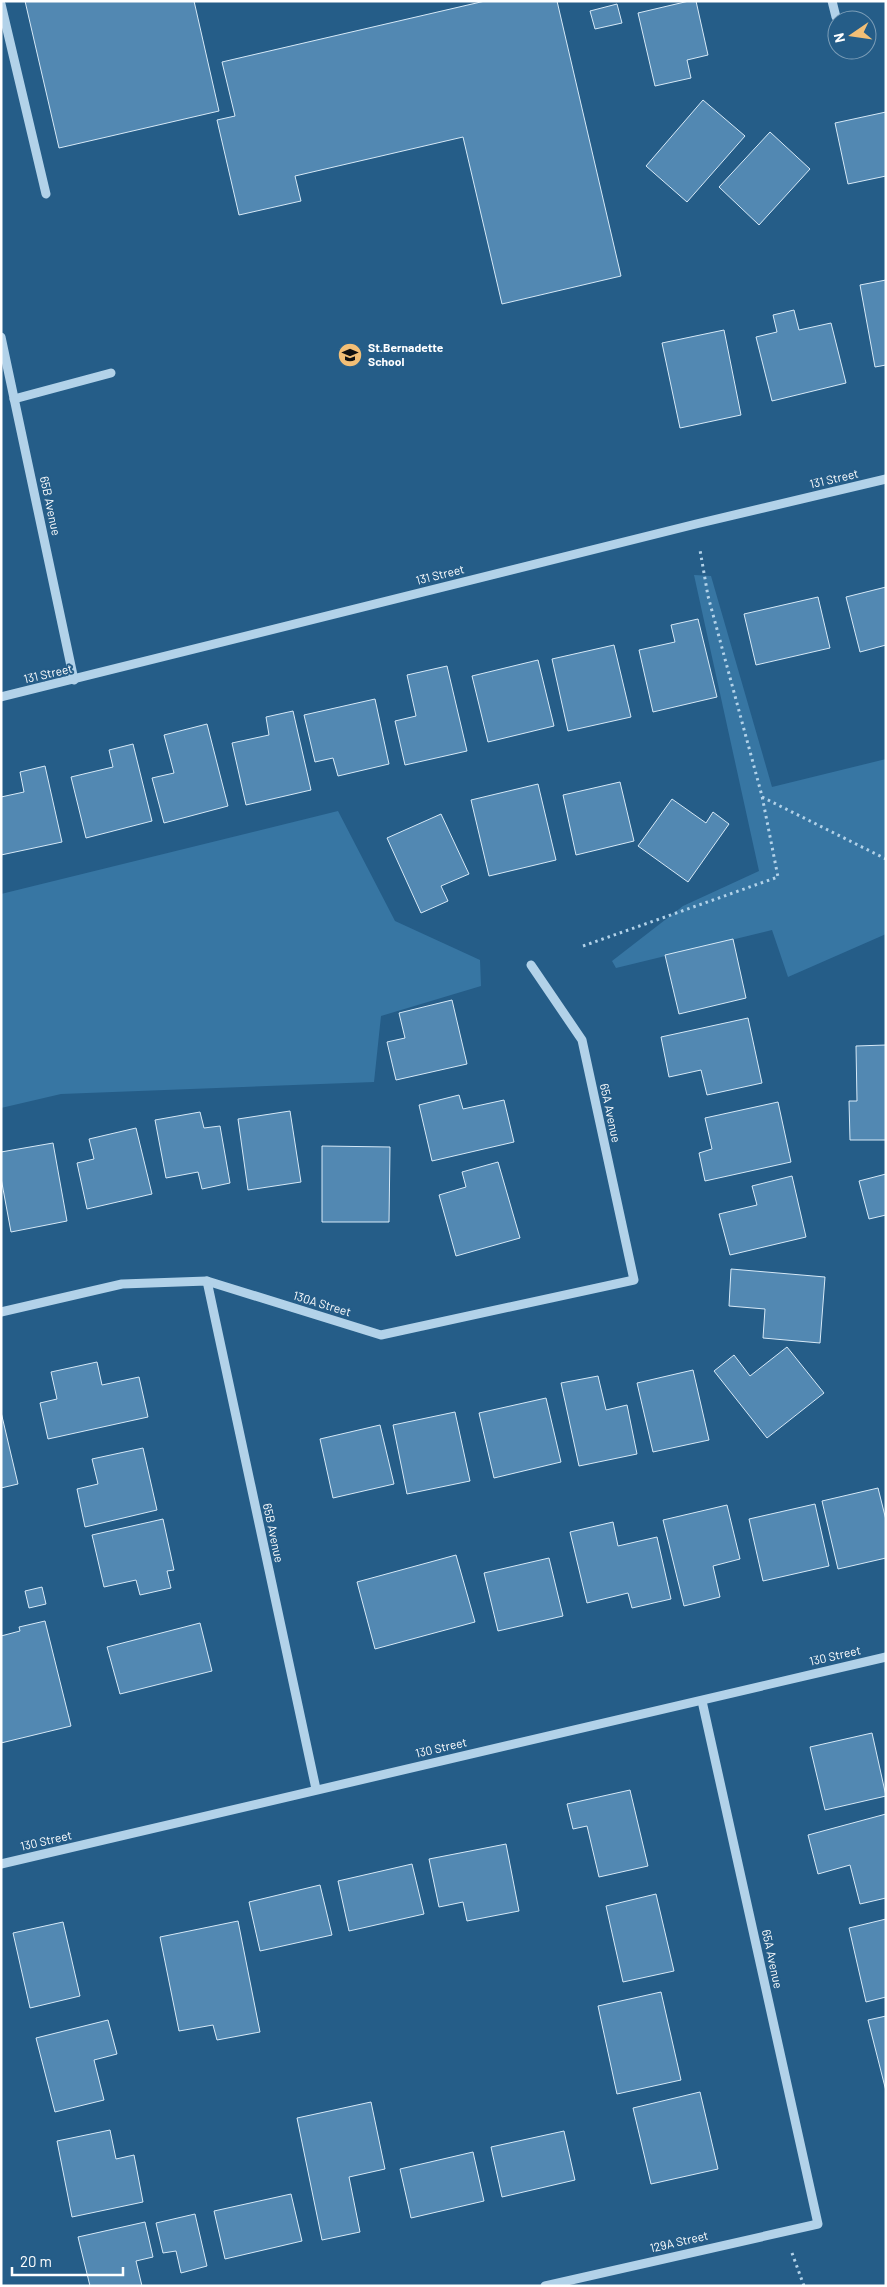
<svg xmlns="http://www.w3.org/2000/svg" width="887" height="2287" viewBox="0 0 887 2287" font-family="Barlow,sans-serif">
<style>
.green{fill:#3776a3}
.building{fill:#5288b2;stroke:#d6e9f7}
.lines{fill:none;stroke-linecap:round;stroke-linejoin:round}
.path{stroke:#b2d2e9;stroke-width:3;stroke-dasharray:2.5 4;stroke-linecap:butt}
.minor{stroke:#b2d2e9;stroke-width:9}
.labels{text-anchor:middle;stroke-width:4;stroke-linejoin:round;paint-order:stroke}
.poi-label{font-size:12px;font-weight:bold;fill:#fff;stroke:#255d88;text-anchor:start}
.street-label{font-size:12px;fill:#fff;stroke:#255d88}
</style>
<rect width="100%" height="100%" fill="#255d88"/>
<g class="green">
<polygon points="694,575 711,576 772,787 886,759 886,934 788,977 772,930 616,968 612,961 683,906 759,871"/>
<polygon points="338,811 395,921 480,960 481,986 381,1016 374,1082 61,1094 1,1108 1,894"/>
</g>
<g class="building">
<polygon points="25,1 194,1 219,111 59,148"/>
<polygon points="485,1 557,1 621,276 502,304 463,137 295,176 301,201 239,215 217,120 235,116 222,62"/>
<polygon points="689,1 696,1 708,55 687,60 691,78 655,86 638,13"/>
<polygon points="617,4 622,23 595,29 590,11"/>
<polygon points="703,100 745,136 687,202 646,166"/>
<polygon points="886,112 886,176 848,184 835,123"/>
<polygon points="770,132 810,169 759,225 719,187"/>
<polygon points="886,280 886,365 875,367 860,285"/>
<polygon points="794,310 799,330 831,323 846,383 772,401 756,337 777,332 773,315"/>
<polygon points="724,330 741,415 680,428 662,343"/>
<polygon points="886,587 886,645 860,652 846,597"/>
<polygon points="818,597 830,648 756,665 744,614"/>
<polygon points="698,619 717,697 653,712 639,650 675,642 671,625"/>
<polygon points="614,645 631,717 568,731 552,659"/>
<polygon points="538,660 554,726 488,742 472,676"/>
<polygon points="447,666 467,751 405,765 395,721 416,716 407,675"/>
<polygon points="375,699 389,764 338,776 333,758 315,762 304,715"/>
<polygon points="293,711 311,790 246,805 232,743 269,735 266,717"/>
<polygon points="207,724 228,806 164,823 152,778 174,773 164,735"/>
<polygon points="133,744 152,821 86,838 71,777 113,767 109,750"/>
<polygon points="45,766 62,842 1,855 1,797 24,792 20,772"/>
<polygon points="620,782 634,841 576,855 563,795"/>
<polygon points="538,784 556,860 489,876 471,800"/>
<polygon points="672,799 706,823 713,812 729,824 688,882 638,846"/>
<polygon points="441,814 469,874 441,886 448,901 421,913 387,838"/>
<polygon points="733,939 746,998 679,1014 665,955"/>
<polygon points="452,1000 467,1064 396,1080 387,1042 405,1038 399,1013"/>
<polygon points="748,1018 762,1083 707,1095 701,1070 669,1077 661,1037"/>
<polygon points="886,1045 886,1140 850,1140 849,1101 857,1101 856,1046"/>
<polygon points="459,1095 463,1109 504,1100 514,1142 432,1161 419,1105"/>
<polygon points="778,1102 791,1162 705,1181 699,1153 712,1149 705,1118"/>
<polygon points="290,1111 301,1182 248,1190 238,1119"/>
<polygon points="200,1112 204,1128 220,1126 230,1183 202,1189 198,1172 166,1178 155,1120"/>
<polygon points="136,1128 152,1194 87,1209 77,1163 94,1159 89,1139"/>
<polygon points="53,1143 67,1221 11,1232 1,1178 1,1152"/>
<polygon points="322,1146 390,1147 389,1222 322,1222"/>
<polygon points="498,1162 520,1238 456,1256 439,1195 466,1187 462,1172"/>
<polygon points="886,1174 886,1215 869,1219 859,1181"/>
<polygon points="792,1176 806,1237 730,1255 719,1214 757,1205 752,1186"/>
<polygon points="731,1269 825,1277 820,1343 763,1338 765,1309 729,1306"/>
<polygon points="787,1347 824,1393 767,1438 714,1371 734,1355 750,1376"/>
<polygon points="97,1362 102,1385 139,1377 148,1417 48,1439 40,1403 57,1399 51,1372"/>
<polygon points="693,1370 709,1440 653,1452 637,1383"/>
<polygon points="598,1376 606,1410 627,1405 637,1454 579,1466 561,1383"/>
<polygon points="546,1398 561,1462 494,1478 479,1413"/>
<polygon points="1,1412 18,1484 1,1488"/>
<polygon points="455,1412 470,1481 407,1494 393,1425"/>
<polygon points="380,1425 394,1484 333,1498 320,1439"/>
<polygon points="143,1448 157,1510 85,1527 77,1489 98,1484 92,1459"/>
<polygon points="878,1488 886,1520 886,1558 838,1569 822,1501"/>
<polygon points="815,1504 829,1566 763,1581 749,1519"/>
<polygon points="727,1505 740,1559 713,1566 720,1597 684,1606 663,1520"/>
<polygon points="163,1519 174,1570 167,1571 171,1588 140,1595 136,1580 104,1587 92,1535"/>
<polygon points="613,1522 618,1546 657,1537 671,1599 632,1608 628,1593 587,1603 570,1532"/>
<polygon points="456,1555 475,1622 375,1649 357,1582"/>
<polygon points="549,1558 563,1616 498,1631 484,1573"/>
<polygon points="42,1587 46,1604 29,1608 25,1591"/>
<polygon points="45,1621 71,1726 1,1743 1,1636 20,1631 19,1627"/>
<polygon points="200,1623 212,1671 120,1694 107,1647"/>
<polygon points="872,1733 886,1796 825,1810 810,1747"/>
<polygon points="630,1790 648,1866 599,1877 587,1826 573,1829 567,1804"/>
<polygon points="886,1814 886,1898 860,1904 850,1865 818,1874 808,1835"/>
<polygon points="506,1844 519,1911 467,1921 463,1902 439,1907 429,1859"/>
<polygon points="412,1864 424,1914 349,1931 338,1881"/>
<polygon points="320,1885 332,1935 260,1951 249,1902"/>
<polygon points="656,1894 674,1971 623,1982 606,1906"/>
<polygon points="886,1919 886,1997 866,2002 849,1928"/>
<polygon points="238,1921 260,2032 217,2040 213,2025 179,2031 160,1937"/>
<polygon points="63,1922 80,1996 30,2008 13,1933"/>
<polygon points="661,1992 681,2080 617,2094 598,2006"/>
<polygon points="886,2016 886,2091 868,2020"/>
<polygon points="108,2020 117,2054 94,2060 104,2100 55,2112 36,2038"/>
<polygon points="700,2092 718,2169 651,2184 633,2108"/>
<polygon points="371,2102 385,2169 349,2177 360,2232 322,2240 297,2118"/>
<polygon points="110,2130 116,2159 134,2155 143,2202 72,2217 57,2141"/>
<polygon points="564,2131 575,2180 502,2197 491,2147"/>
<polygon points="473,2152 484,2201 411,2218 400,2169"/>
<polygon points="291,2194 302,2241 225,2259 214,2211"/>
<polygon points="195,2214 207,2266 181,2273 176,2251 163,2253 156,2223"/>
<polygon points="145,2222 153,2257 136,2261 142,2286 90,2286 78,2237"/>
</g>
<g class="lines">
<g class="path">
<polyline points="762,797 886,859"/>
<polyline points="583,946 778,877 762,796 708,596 700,550"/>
<polyline points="792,2253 804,2286"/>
</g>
<g class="minor">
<polyline points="832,1 836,17"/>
<polyline points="1,4 46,194"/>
<polyline points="1,337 74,680"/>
<polyline points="14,399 111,373"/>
<polyline points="1,697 696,524 886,479"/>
<polyline points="207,1281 316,1789"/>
<polyline points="1,1312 122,1284 207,1281 381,1335 634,1280 582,1040 531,965"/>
<polyline points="1,1864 886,1657"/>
<polyline points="545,2286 818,2224 702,1701"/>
</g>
</g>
<defs>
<g id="school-disc" transform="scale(1.25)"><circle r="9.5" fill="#f3bf76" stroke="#255d88"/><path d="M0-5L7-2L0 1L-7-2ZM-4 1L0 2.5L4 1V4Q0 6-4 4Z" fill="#111"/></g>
</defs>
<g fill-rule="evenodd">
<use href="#school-disc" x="350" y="355"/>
</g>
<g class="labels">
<g class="poi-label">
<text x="368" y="352">St.Bernadette<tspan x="368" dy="14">School</tspan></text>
</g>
<g class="street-label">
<text transform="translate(834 479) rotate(-13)" y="4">131 Street</text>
<text transform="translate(50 506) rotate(78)" y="4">65B Avenue</text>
<text transform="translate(440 575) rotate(-14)" y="4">131 Street</text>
<text transform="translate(48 674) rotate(-13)" y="4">131 Street</text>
<text transform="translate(610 1113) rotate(78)" y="4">65A Avenue</text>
<text transform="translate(322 1304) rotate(17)" y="4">130A Street</text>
<text transform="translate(273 1533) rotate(78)" y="4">65B Avenue</text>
<text transform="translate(835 1656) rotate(-13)" y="4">130 Street</text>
<text transform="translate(441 1748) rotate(-13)" y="4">130 Street</text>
<text transform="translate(46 1841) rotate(-13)" y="4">130 Street</text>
<text transform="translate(772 1959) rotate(78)" y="4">65A Avenue</text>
<text transform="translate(679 2242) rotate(-13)" y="4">129A Street</text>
</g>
</g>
<rect width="887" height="2287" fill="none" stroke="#ffffff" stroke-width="5"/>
<g transform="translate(852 35) rotate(257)"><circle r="24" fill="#255d88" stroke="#7c9eb8"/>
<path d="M0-4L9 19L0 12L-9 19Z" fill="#f3bf76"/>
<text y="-8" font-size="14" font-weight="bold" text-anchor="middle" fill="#ffffff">N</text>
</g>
<path d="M12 2267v8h111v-8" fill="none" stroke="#ffffff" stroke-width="2.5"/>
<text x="20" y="2267" font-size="15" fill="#ffffff" stroke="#255d88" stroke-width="4" paint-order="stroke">20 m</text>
</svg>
